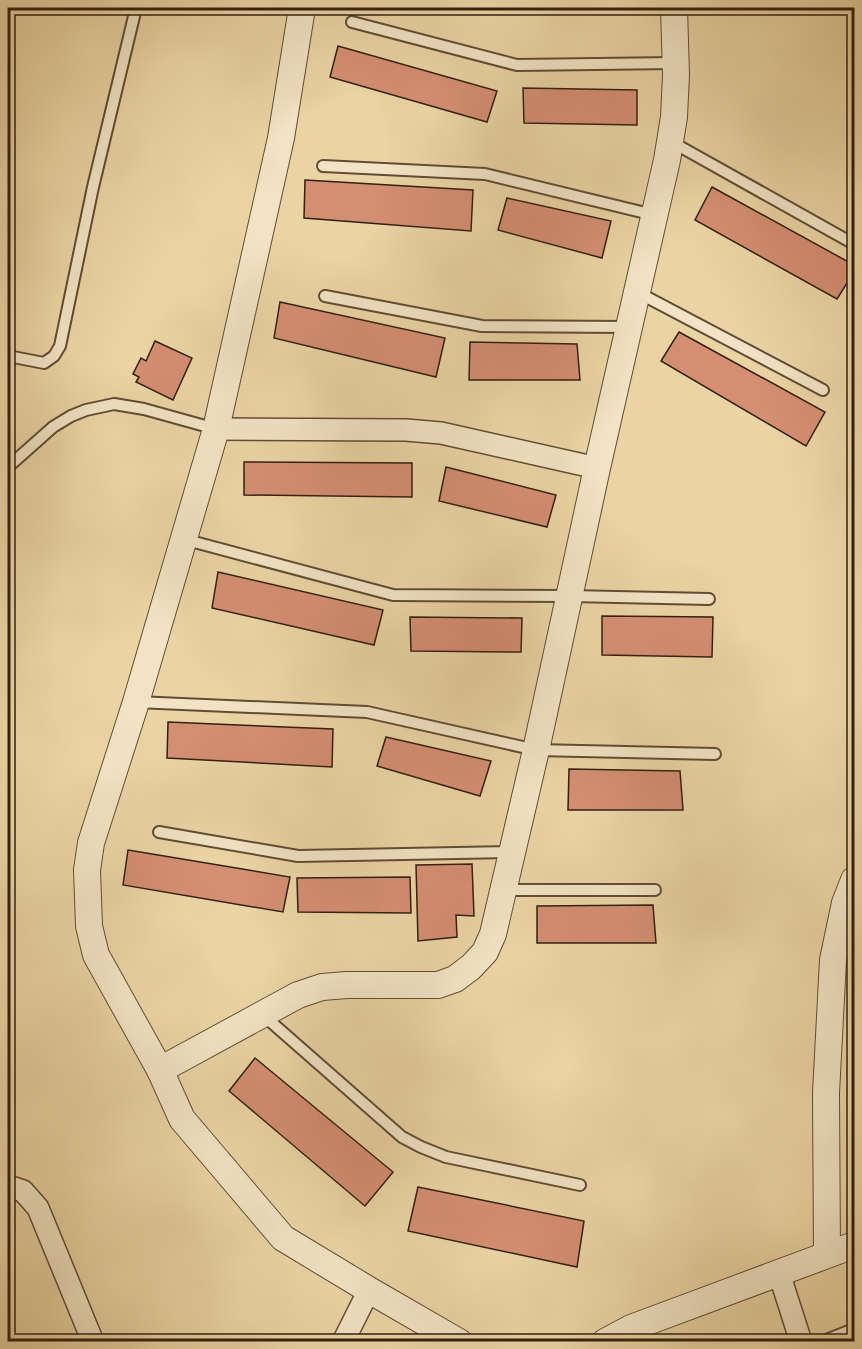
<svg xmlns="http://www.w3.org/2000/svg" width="862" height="1349" viewBox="0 0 862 1349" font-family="'Gentium Book Plus',serif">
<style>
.building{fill:#d48e72;stroke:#322010;stroke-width:1.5}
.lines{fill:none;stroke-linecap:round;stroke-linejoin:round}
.service-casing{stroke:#604d35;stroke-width:14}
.minor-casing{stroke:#604d35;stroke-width:24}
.tertiary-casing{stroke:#604d35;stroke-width:28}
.service{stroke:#f1e3c4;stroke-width:10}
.minor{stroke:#f1e3c4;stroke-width:21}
.tertiary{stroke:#f1e3c4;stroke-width:26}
</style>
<rect width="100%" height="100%" fill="#ead4a4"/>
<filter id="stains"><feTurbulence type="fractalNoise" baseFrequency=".00333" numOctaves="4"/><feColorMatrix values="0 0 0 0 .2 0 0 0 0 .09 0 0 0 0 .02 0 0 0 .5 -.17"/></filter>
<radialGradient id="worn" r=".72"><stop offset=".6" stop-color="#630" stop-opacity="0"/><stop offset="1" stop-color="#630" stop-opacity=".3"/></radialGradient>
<g class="building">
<polygon points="338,46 497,91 487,122 330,77"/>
<polygon points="523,88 637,90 637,125 524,123"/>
<polygon points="305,180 473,190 471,231 304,218"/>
<polygon points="712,187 854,265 854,272 837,299 695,220"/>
<polygon points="507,198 611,221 602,258 498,230"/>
<polygon points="280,302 445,338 436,377 274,338"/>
<polygon points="679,332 825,412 806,446 661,361"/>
<polygon points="155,341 192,358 173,400 136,382 139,377 133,374 141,358 146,361"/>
<polygon points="470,342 577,344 580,380 469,380"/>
<polygon points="244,462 412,463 412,497 244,495"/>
<polygon points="446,467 556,495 547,527 439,501"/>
<polygon points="218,572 383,610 374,645 212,608"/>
<polygon points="602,616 713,617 712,657 602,655"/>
<polygon points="410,617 522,618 521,652 411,651"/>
<polygon points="168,722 333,729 332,767 167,758"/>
<polygon points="386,737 491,761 480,796 377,766"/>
<polygon points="569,769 680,771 683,810 568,810"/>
<polygon points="128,850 290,877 283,912 123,885"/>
<polygon points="472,864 474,916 456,915 457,937 418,941 416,865"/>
<polygon points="410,877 411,913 298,912 297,878"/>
<polygon points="653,905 656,943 537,943 537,906"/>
<polygon points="255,1058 393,1172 365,1206 229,1091"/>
<polygon points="418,1187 584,1221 577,1267 408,1231"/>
</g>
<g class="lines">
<g class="service-casing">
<g id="service">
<polyline points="352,22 517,65 675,63"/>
<polyline points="670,141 854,244"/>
<polyline points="323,166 485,174 654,215"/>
<polyline points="637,292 823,390"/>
<polyline points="325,296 482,326 629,327"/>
<polyline points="8,356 44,363 54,356 60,346 93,187 136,8"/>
<polyline points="8,467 53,427 71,416 86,410 114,404 144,409 216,429"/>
<polyline points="183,539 393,595 570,596 709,599"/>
<polyline points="136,702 367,712 536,750 715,754"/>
<polyline points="159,832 298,856 512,852"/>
<polyline points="504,890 655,890"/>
<polyline points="263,1015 402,1137 421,1147 446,1157 580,1185"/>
<polyline points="821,1342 854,1329"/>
</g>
</g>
<g class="minor-casing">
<g id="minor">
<polyline points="216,429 406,430 441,433 597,468"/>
<polyline points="8,1186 23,1191 38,1208 93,1342"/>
<polyline points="779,1273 801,1342"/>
<polyline points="343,1342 369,1290"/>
</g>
</g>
<g class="tertiary-casing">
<g id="tertiary">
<polyline points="302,8 281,138 216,429 136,702 91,843 87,870 89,926 96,955 160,1070 182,1119 283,1238 369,1290 459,1342"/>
<polyline points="160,1070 298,995 322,987 347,985 438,985 455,979 471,967 485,952 493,934 536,750 597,468 667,160 674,117 676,75 674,8"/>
<polyline points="827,1254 826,1093 833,960 845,903 854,880"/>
<polyline points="605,1342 631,1328 854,1245"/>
</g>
</g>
<use href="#service" class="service"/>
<use href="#minor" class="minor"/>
<use href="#tertiary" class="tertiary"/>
</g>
<rect width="862" height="1349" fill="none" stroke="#ead4a4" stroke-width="30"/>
<rect x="9" y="9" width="844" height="1331" fill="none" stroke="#322010" stroke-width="3"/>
<rect x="15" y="15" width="832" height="1319" fill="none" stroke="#322010" stroke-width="1.5"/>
<rect width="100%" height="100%" filter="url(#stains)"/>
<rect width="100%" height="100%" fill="url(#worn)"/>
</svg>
